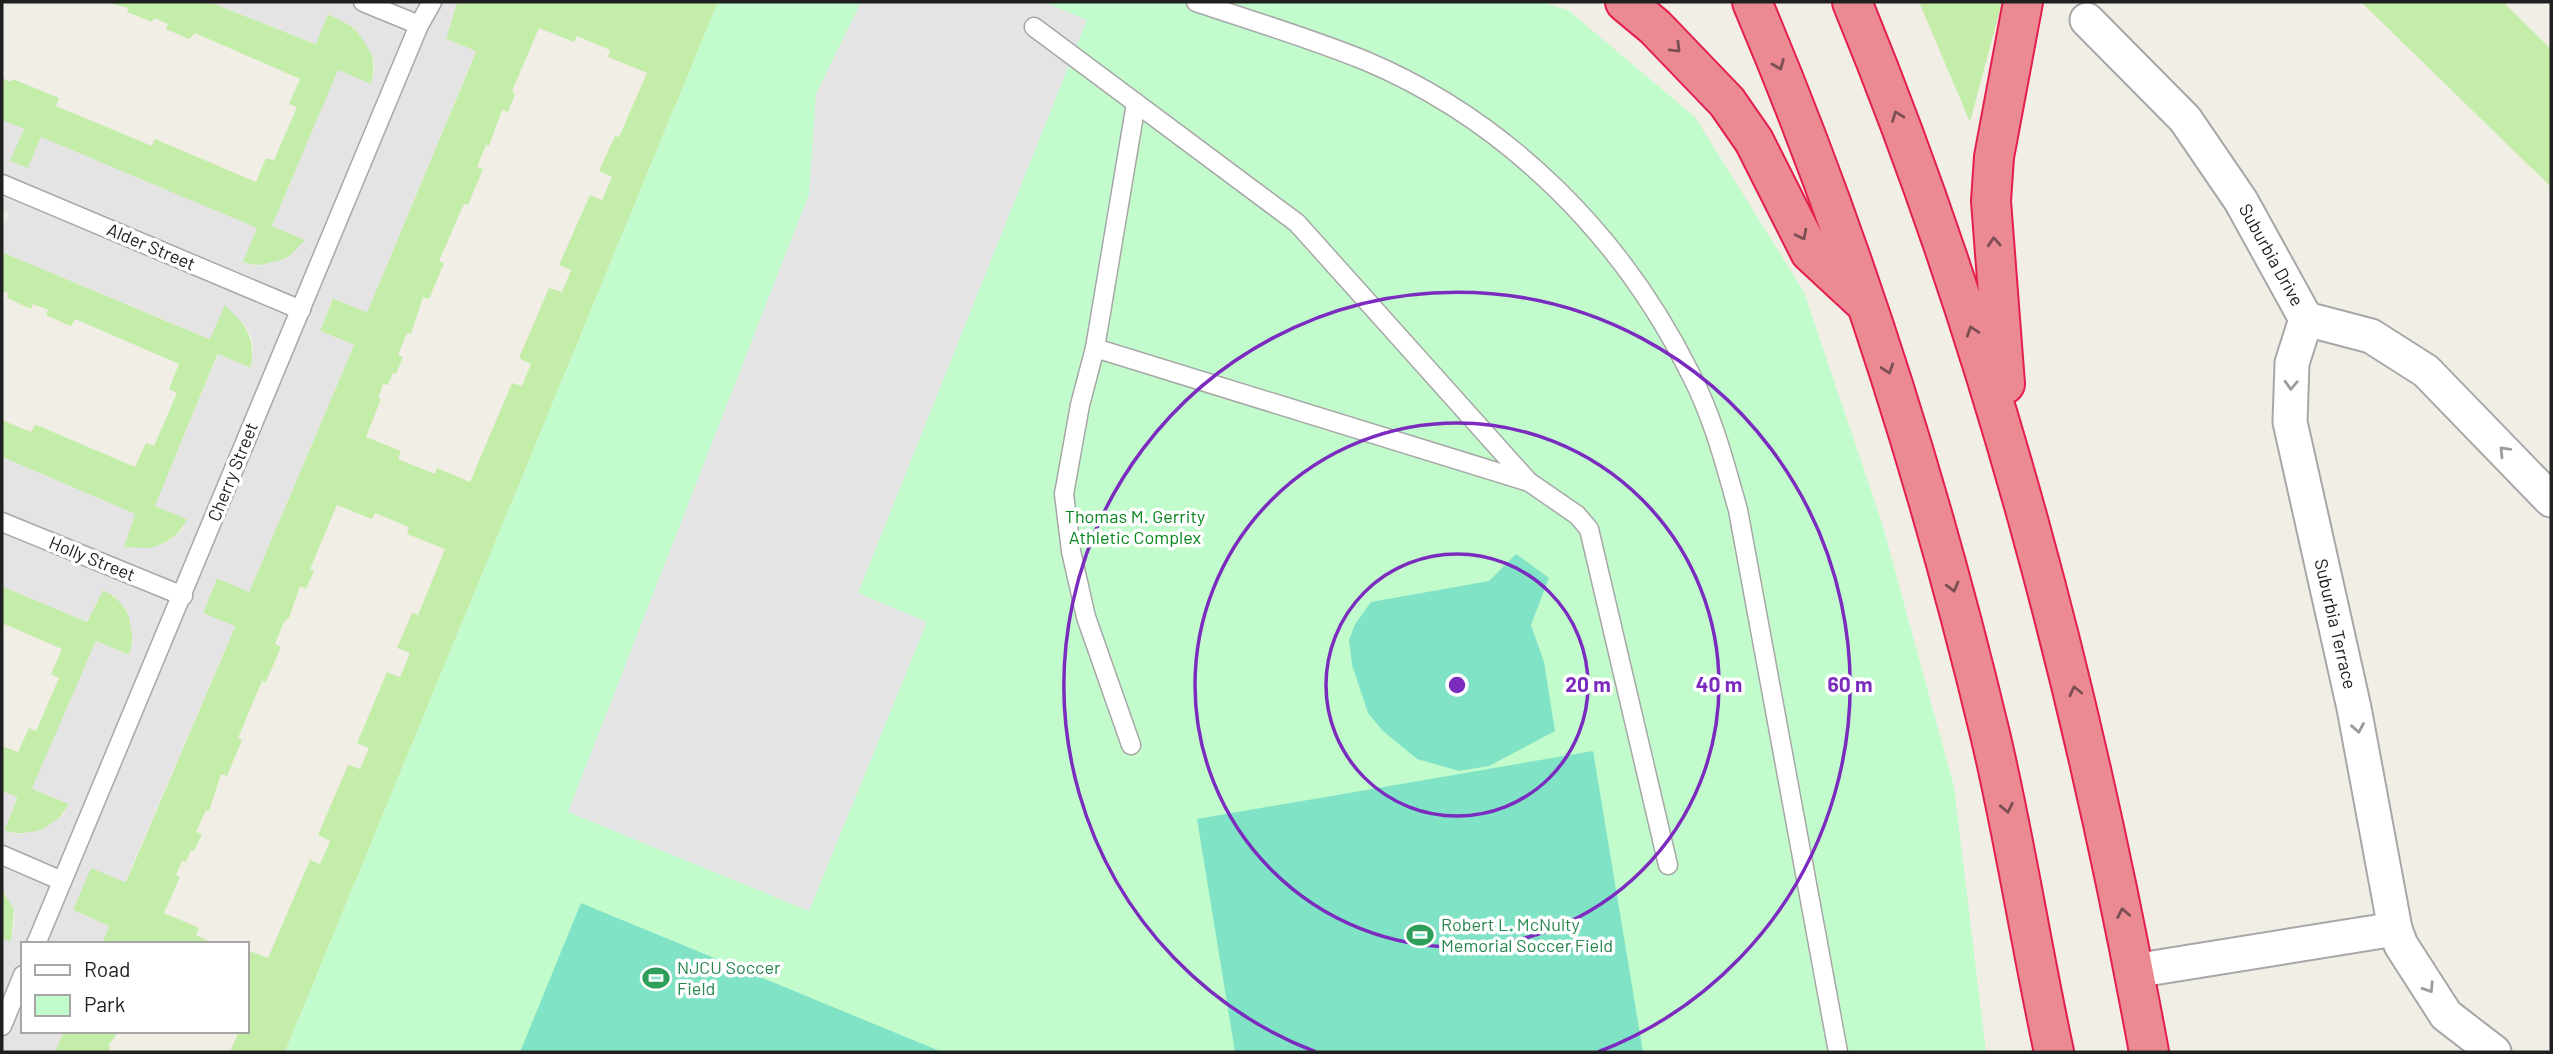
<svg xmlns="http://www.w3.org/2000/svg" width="2553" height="1054" viewBox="0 0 2553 1054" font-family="Barlow,sans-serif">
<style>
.grass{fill:#c5edaa;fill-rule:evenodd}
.park{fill:#c2fccc}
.pitch{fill:#81e3c6}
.parking{fill:#e4e4e4}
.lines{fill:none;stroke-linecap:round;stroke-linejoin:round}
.lane-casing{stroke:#a7a7a7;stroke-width:21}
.street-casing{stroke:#a7a7a7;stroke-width:37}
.highway-casing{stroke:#e41e4f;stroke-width:42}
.lane{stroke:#fff;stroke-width:18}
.street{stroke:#fff;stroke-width:33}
.highway{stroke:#eb8a93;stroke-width:38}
.oneway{stroke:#7b5054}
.oneway2{stroke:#9b9b9b}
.ring{fill:none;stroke:#7b2cbf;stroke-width:3.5}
.labels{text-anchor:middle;stroke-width:7;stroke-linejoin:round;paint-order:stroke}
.street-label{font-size:18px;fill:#202020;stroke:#fff}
.park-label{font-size:18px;fill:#06851d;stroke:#fff}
.leisure-label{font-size:18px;fill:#27864d;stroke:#fff;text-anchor:start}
.centre{fill:#7b2cbf;stroke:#fff;stroke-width:3.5}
.ring-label{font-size:21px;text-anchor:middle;font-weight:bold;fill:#7b2cbf;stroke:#fff;stroke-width:7;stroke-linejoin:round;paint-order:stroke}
</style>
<rect width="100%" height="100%" fill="#f1eee6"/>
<g class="grass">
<path d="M105,2H210L315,44L327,14C359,25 381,49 371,84L338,71L272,226L305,240C290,262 268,270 242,262L41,138L28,169L9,161L24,129L2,120V78L11,82L13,79L59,98L56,106L152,146L155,139L256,182L266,158L274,160L297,107L289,104L300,79L195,33L189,39L166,29L168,24L154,18L152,22L127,12L128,8Z"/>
<path d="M457,2H718L285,1052H230L239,1031H247V950L268,958L310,860L320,864L330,841L318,835L348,765L360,769L369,748L357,743L387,672L400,677L410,653L397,648L412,613L418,615L445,549L407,534L409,527L375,513L372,519L337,505L310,569L314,571L306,589L300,586L289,618L284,622L275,644L281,647L266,682L262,681L238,738L242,740L227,776L221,774L209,811L206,810L196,832L202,834L194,851L191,850L186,862L182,861L176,875L180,877L164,913L199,928L196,935L215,944H102L109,926L72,910L91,868L126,882L235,627L203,613L217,578L249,592L354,345L320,331L333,298L366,312L368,310L476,52L446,39ZM539,28L574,42L577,36L610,50L608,57L647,73L619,137L615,136L599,171L612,177L602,200L590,195L559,265L571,270L562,292L549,288L519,358L531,364L522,386L512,383L470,482L437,468L435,474L398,459L401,451L366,437L381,399L378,398L383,384L388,385L393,373L396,374L403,357L398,355L407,333L411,334L423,297L429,299L444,263L439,261L464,204L468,205L483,169L477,167L486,145L489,146L502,110L508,112L515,94L512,91Z"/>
<polygon points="1919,2 2002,2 1970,122"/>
<polygon points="2361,2 2503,2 2551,49 2551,187"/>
<path d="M2,252L209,339L224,304C246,323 256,339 251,368L217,355L155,506L187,519C175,544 149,553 123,547L135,514L2,457V420L31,432L35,425L39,426L135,467L146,443L154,446L177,393L169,389L179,364L75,319L71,326L68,325L46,315L48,310L33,304L31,309L7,298L8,293L2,291Z"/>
<path d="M2,586L87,622L103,590C129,602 138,628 129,655L96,641L33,789L69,804C54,830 32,837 4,831L17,798L2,791V746L18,752L29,728L36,731L59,678L51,674L62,649L2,623Z"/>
<polygon points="2,890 14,909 11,942 2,938"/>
<polygon points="64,1031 119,1031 108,1046 111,1047 108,1052 55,1052"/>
</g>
<polygon class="park" points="718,2 1541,2 1568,10 1695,117 1804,292 1882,523 1954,787 1986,1052 285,1052"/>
<g class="pitch">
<polygon points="1516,554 1549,578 1531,625 1544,662 1555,731 1489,766 1459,771 1417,759 1383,731 1368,713 1352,665 1349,640 1355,624 1371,602 1489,581"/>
<polygon points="1593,751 1643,1052 1235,1052 1197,819"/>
<polygon points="581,903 942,1052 520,1052"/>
</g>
<g class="parking">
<polygon points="210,2 457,2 446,39 476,51 368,310 366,312 332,298 320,331 354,345 249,592 217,578 203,613 235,626 125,882 91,868 73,910 109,926 102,944 23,944 23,1031 64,1031 55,1052 2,1052 2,938 11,942 15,919 14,909 2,890 2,791 17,797 4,831 18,834 42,830 63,815 69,804 32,788 96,641 129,655 133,642 128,611 114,595 103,590 87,622 2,586 2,457 135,514 124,547 150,548 164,544 182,530 187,519 155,506 218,354 251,368 253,355 253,340 247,328 225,305 210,339 2,252 2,231 9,213 2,210 2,120 24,129 10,161 28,168 41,137 257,228 243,262 257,266 288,258 305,240 272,226 338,70 371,84 375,68 373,56 355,28 328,14 316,44"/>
<polygon points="861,2 1044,2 1087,20 858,593 927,622 809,911 568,812 809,194 816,94"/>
</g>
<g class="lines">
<g class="lane-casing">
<g id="lane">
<polyline points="363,2 419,25"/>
<path d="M1196,2C1252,21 1310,38 1366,61C1508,121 1623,237 1691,375C1713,417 1725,464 1738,510L1838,1052"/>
<polyline points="1034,27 1297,223 1529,482 1577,515 1589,529 1668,865"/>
<polyline points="2,184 301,310"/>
<polyline points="1095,348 1136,103"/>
<polyline points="2,522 183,596"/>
<polyline points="1131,745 1086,617 1071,551 1064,494 1080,405 1095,348 1529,482"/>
<polyline points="2,855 62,881"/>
<polyline points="36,944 419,25 432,2"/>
<polyline points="2,1026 23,975"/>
</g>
</g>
<g class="street-casing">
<g id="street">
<polyline points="2087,20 2185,119 2241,201 2306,319 2371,336 2426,371 2551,500"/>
<polyline points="2306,319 2292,363 2290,422 2354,708 2395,929 2401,945 2446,1015 2494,1052"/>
<polyline points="2134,971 2395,929"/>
</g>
</g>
<g class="highway-casing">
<g id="highway">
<polyline points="1625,2 1655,27 1727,102 1754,141 1810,252 1865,303"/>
<path d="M1752,2C1852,238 1930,484 1990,734C2015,839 2031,946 2054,1052"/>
<path d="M1852,2C1991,340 2083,693 2149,1052"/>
<polyline points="2005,384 1991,201 1994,157 2023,2"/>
</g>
</g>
<use href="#lane" class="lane"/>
<use href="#street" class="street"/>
<use href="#highway" class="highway"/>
</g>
<defs><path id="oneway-chevron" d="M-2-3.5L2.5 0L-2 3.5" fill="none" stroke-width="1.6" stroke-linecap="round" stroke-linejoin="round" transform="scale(1.75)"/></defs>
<g class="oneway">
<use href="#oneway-chevron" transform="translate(1676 48) rotate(45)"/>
<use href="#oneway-chevron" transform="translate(1779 65) rotate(68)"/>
<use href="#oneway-chevron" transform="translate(1897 116) rotate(-111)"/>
<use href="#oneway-chevron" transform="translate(1802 235) rotate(63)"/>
<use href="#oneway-chevron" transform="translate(1994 242) rotate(-94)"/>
<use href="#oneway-chevron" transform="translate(1972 331) rotate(-108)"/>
<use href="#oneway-chevron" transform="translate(1888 369) rotate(72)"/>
<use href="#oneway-chevron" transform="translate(1953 587) rotate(75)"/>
<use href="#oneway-chevron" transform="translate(2075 691) rotate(-103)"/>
<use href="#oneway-chevron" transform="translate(2007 808) rotate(78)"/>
<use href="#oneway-chevron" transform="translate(2123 913) rotate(-101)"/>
</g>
<g class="oneway2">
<use href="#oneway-chevron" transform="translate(2291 385) rotate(92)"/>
<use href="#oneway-chevron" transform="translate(2504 451) rotate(-134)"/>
<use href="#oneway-chevron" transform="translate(2358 728) rotate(80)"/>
<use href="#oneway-chevron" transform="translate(2429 988) rotate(57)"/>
</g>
<g class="ring">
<circle cx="1457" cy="685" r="131"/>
<circle cx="1457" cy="685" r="262"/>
<path d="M1316 1052A393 393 0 1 1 1598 1052"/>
</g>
<defs>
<g id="stadium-bare" transform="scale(2.1)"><path d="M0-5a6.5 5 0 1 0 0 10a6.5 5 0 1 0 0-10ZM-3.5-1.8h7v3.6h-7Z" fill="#2e9e5b" stroke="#fff" stroke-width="2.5" paint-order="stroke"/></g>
</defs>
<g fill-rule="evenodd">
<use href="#stadium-bare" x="1420" y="935"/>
<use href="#stadium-bare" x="656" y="978"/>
</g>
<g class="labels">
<g class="street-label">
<text transform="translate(151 247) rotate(23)" y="6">Alder Street</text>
<text transform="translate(2271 255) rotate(61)" y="6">Suburbia Drive</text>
<text transform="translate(233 472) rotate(-68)" y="6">Cherry Street</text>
<text transform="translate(92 559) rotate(22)" y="6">Holly Street</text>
<text transform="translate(2335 624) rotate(77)" y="6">Suburbia Terrace</text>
</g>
<g class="park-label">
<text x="1135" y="523">Thomas M. Gerrity<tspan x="1135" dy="21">Athletic Complex</tspan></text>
</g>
<g class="leisure-label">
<text x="1441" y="931">Robert L. McNulty<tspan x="1441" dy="21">Memorial Soccer Field</tspan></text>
<text x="677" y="974">NJCU Soccer<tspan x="677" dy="21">Field</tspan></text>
</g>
</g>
<circle cx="1457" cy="685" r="10" class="centre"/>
<g class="ring-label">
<text x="1588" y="692">20 m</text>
<text x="1719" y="692">40 m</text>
<text x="1850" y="692">60 m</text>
</g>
<rect width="2553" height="1054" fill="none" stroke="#202020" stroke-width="7"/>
<rect x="21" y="942" width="228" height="91" fill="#ffffff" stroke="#a6a6a6" stroke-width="2"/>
<rect x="35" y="965" width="35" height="10" fill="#ffffff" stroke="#a6a6a6" stroke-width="2"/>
<text x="84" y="977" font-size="21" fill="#202020">Road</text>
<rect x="35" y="995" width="35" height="21" fill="#c2fccc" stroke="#a6a6a6" stroke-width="2"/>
<text x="84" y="1012" font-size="21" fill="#202020">Park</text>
</svg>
